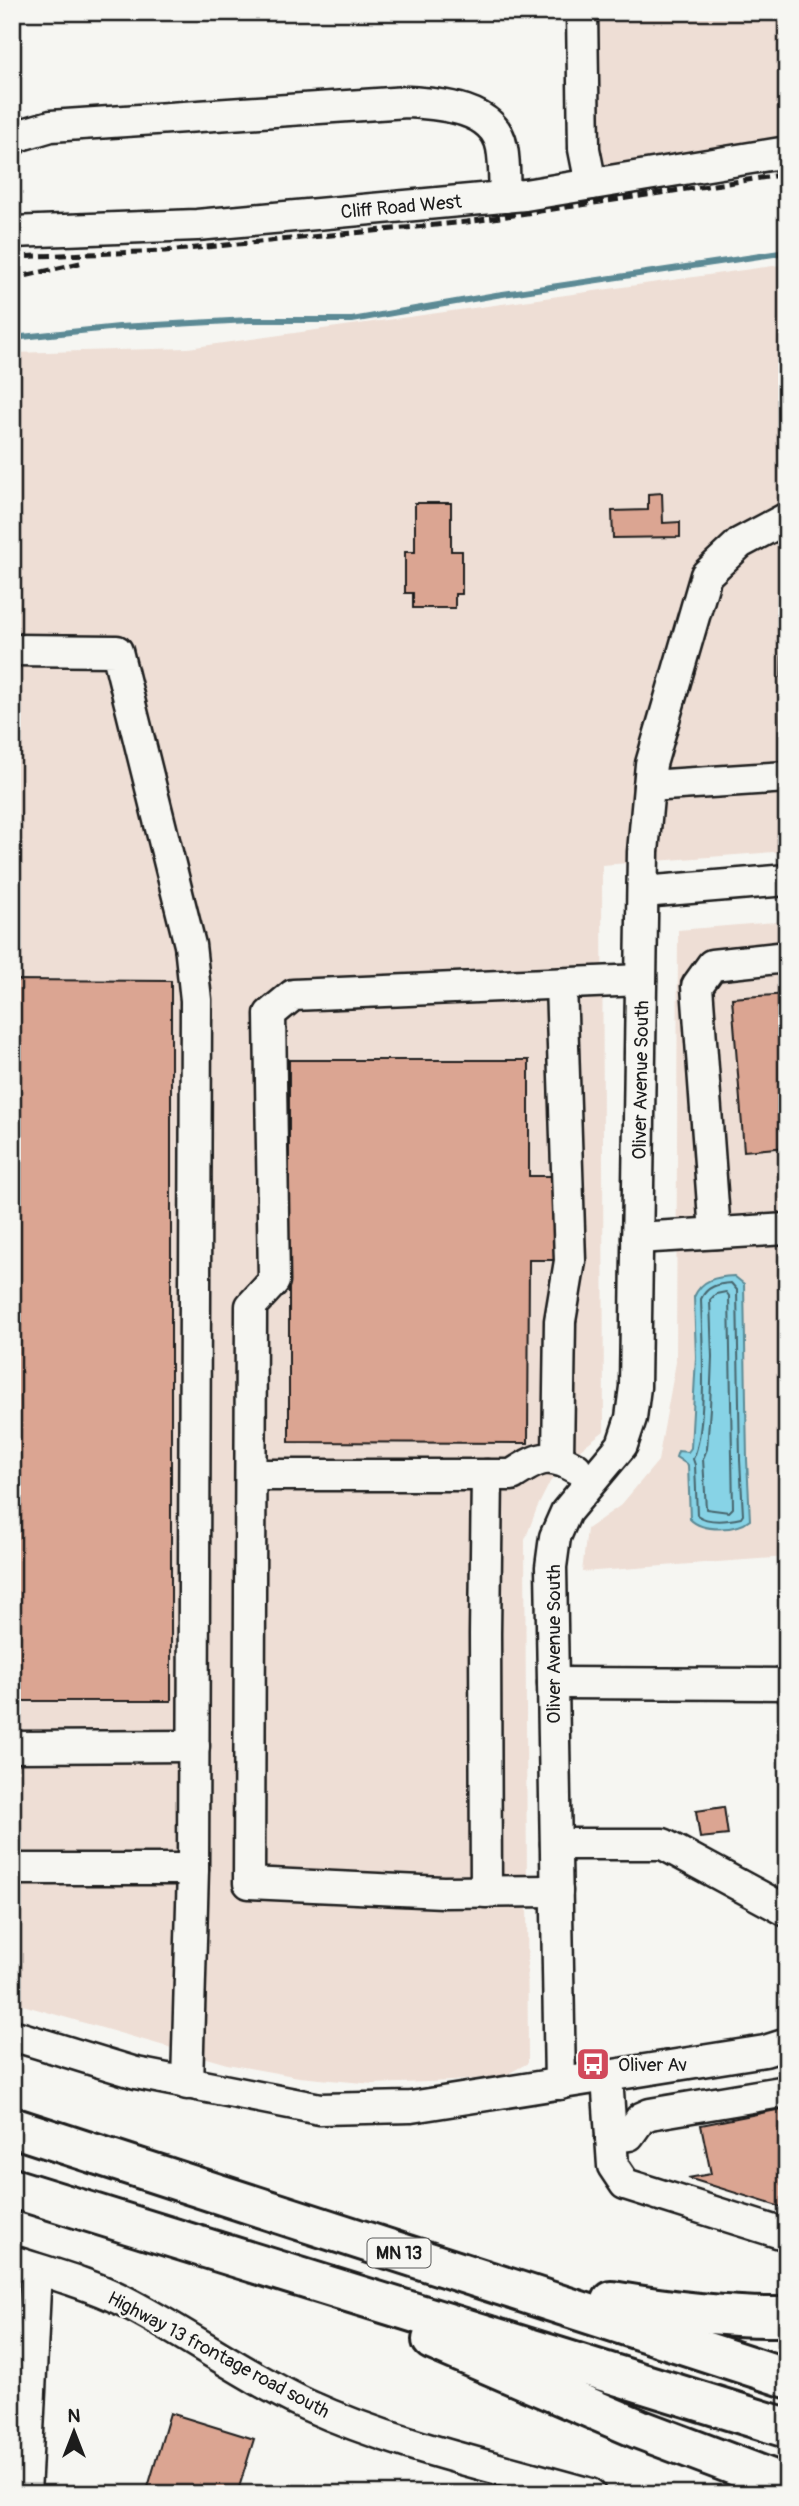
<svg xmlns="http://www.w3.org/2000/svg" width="799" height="2506" viewBox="0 0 799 2506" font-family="Pangolin,sans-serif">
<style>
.built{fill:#eeded5}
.water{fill:#87d3e6;stroke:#5c8a95;stroke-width:2}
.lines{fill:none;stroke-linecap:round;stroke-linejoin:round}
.shore{stroke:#47656d;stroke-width:2}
.stream{stroke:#5c8a95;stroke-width:6}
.building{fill:#dba592;stroke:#1c1c1c;stroke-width:2}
.minor-casing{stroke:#1c1c1c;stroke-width:35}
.highway-casing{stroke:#1c1c1c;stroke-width:44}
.minor{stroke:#f6f6f2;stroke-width:30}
.highway{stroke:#f6f6f2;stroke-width:38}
.rail{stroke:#1c1c1c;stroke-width:5;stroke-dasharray:10 5;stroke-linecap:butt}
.labels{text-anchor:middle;stroke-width:5;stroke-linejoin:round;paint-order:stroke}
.shield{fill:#f6f6f2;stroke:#5d5d5c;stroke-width:2}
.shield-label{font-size:18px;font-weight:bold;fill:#1c1c1c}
.street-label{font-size:19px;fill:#1c1c1c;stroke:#f6f6f2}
.poi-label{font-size:19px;fill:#1c1c1c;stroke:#f6f6f2;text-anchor:start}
</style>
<rect width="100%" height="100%" fill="#f6f6f2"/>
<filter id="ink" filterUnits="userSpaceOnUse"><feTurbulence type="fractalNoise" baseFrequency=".0143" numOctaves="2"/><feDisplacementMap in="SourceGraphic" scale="14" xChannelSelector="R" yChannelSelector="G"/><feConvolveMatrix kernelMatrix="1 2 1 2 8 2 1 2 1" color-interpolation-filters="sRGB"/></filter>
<g filter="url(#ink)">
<g class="built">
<polygon points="582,12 787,12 787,148 591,184"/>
<polygon points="787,264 787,851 602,865 604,1431 579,1450 550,1482 537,1508 525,1540 528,2063 504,2076 454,2081 373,2084 299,2077 227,2064 12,2002 12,353 188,348"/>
<polygon points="787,921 787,1557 582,1572 587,1529 621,1505 658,1461 676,1362 678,930"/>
</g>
<path class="water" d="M734,1276L744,1284L747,1460L750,1520C737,1531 702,1532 690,1519L688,1465L676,1457L678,1451L688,1452L691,1448L696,1357L694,1297C702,1279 716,1277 734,1276Z"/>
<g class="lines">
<g class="shore">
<path d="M731,1283L737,1290L740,1460L743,1515L741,1518C727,1521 708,1523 697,1515L695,1465L693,1459C708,1428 702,1336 701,1299C707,1286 718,1284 731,1283Z"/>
<polygon points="726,1292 729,1296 733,1508 729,1512 706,1509 703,1459 707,1449 710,1408 712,1357 710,1300 716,1294"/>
</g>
<polyline class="stream" points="12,338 119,327 249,320 352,320 496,295 787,252"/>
</g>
<g class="building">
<polygon points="662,493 663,523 680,522 680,537 613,538 612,511 648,510 648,494"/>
<polygon points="415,503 451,503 451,551 462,551 462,594 455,594 455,608 413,608 413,593 405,593 405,552 415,552"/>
<polygon points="783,570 787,570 787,762 780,762"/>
<polygon points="12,980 171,981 171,1701 12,1701"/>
<polygon points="787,994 787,1147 744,1151 732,998"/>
<polygon points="289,1060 529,1060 529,1176 555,1176 555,1260 529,1260 528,1443 289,1442"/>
<polygon points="724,1807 728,1835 700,1838 696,1811"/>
<polygon points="787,2108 787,2209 688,2178 711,2174 701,2125"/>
<polygon points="170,2413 254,2439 237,2494 146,2494"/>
</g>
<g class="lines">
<g class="minor-casing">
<g id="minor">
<polyline points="582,12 584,149 591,184"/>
<path d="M12,141L17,136L51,126L407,102C440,104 495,107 502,148C505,164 504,181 505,197"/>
<polyline points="12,232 197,225 525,195 787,152"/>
<polyline points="12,650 117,651 190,945 196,1000 193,1869"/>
<polyline points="649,786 787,777"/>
<polyline points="643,892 787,880"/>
<polyline points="715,1233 697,986 712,965 787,957"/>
<polyline points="637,1238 787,1229"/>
<polyline points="558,1458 560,1321 570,1261 561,984"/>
<path d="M251,1475H512C538,1458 548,1452 576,1468"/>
<polyline points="553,1683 787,1684"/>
<polyline points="12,1747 194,1746"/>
<polyline points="556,1844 663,1844 787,1911"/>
<polyline points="12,1869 193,1869 187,2084"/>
<polyline points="557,1891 443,1892 249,1883 251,1306 274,1281 270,1014 293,995 641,980"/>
<polyline points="486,1892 485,1634 487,1475"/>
<polyline points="12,2035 136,2073 320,2109 411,2107 765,2051 787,2044"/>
<polyline points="607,2077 613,2166 625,2184 787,2235"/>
<polyline points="560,2084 551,1567 555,1537 566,1512 622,1445 631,1418 635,1387 643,852 651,764 706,575 740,543 787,518"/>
<polyline points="611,2138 629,2135 641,2118 650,2114 787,2091"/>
<path d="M12,2261C49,2273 87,2283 122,2300C185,2332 243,2375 307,2405C397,2446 496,2467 590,2494"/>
<polyline points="25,2494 36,2269"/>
</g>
</g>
<g class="highway-casing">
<g id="highway">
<polyline points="12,2127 787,2378"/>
<polyline points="12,2188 787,2428"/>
<path d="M612,2301C670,2311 728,2318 787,2317"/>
<polyline points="432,2340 639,2429 787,2485"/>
</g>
</g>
<use href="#minor" class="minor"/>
<use href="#highway" class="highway"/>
<g class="rail">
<polyline points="12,257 165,251 467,222 787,174"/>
<polyline points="12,279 84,262"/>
</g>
</g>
</g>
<defs>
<g id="bus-square" transform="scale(1.75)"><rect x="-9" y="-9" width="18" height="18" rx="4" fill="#d1495b" stroke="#f6f6f2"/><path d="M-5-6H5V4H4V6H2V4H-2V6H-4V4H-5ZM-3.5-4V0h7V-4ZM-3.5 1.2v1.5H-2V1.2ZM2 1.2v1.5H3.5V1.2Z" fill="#fff"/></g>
</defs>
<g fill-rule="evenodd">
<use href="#bus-square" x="593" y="2064"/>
</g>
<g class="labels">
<rect class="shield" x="367.5" y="2238.5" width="63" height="29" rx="5"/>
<g class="shield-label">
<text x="399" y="2259">MN 13</text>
</g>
<g class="street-label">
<text transform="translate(401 206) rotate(-5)" y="7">Cliff Road West</text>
<text transform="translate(640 1080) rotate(-89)" y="7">Oliver Avenue South</text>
<text transform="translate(553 1644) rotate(-90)" y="7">Oliver Avenue South</text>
<text transform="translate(219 2354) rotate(28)" y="7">Highway 13 frontage road south</text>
</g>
<g class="poi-label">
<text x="618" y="2071">Oliver Av</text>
</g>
</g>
<rect width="799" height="2506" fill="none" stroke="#f6f6f2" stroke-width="42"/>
<rect x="21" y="21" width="757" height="2464" fill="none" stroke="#1c1c1c" stroke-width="2.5" filter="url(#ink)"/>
<g transform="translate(74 2432)" stroke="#f6f6f2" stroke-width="5" paint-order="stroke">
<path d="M0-5L12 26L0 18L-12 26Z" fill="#1c1c1c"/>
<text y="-10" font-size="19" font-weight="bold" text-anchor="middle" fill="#1c1c1c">N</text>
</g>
</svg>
